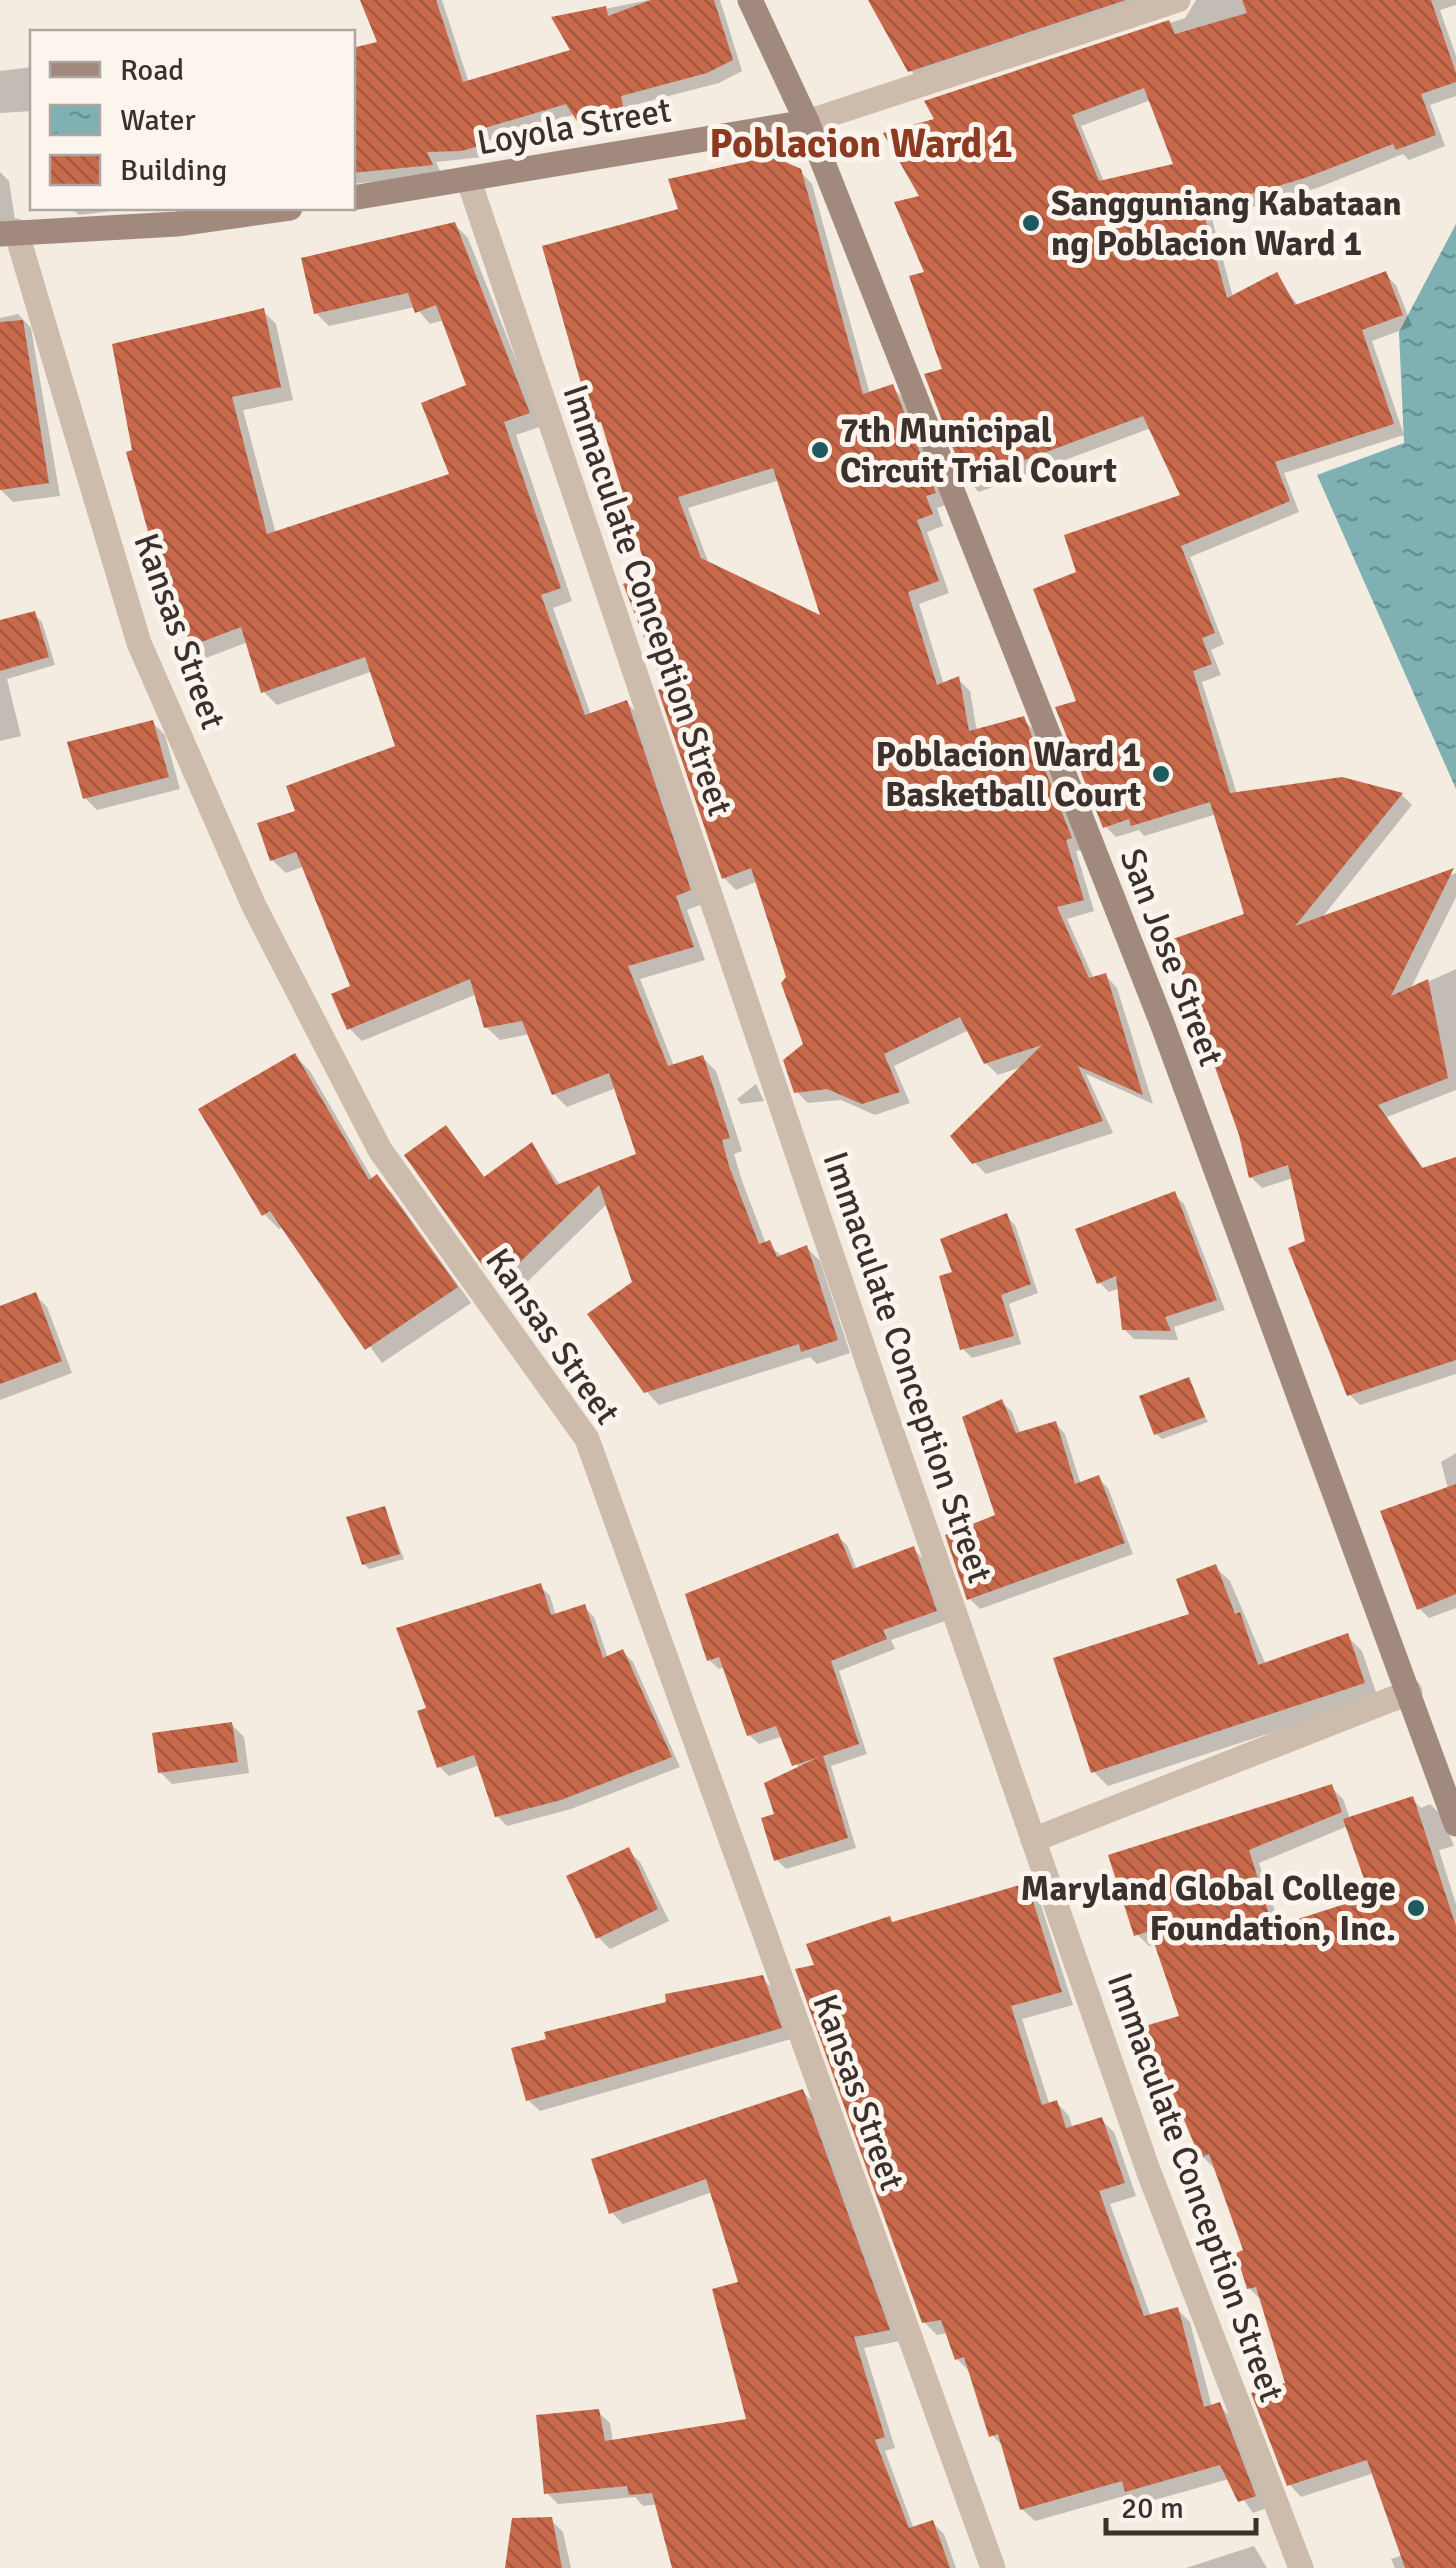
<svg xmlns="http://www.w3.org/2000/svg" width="1456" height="2568" viewBox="0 0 1456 2568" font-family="Signika,sans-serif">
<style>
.water{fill:url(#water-ripples)}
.shadow{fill:#0003;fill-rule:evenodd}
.building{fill:url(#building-back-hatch);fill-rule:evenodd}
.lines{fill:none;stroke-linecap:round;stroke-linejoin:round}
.street{stroke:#cdbbac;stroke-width:25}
.secondary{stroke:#a18a7d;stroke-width:25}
.poi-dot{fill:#1f5a5e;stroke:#fbf5ee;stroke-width:4}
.labels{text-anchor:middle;stroke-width:10;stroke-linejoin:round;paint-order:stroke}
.street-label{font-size:35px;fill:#3b302b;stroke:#fbf5ee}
.poi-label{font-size:35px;font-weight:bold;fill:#3b302b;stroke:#fbf5ee;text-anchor:start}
.quarter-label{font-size:40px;font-weight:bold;fill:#8c3b22;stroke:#fbf5ee}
</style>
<defs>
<pattern id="water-ripples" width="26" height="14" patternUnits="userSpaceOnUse" patternTransform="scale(2.5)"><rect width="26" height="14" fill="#7fb0b2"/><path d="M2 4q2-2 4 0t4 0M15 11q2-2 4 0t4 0" fill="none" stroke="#699091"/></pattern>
<pattern id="building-back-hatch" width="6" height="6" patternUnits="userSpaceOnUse" patternTransform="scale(2.5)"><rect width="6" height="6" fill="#c8694b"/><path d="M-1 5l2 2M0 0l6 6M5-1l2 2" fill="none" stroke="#a4573f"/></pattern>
</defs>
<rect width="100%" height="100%" fill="#f4ebe1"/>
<polygon class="water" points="1456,224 1456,789 1317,475 1404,443 1399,332"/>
<g class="shadow">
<polygon points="381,0 442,0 469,83 574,51 555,19 649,0 720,0 742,71 719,83 630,106 632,113 582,123 576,114 487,141 492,156 436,162 442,175 352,184 352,51 380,44"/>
<polygon points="891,0 1168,0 921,81 910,70"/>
<path d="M1196,0H1456V5L1440,10L1456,56V96L1430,105L1445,146L1409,160L1403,154L1317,188L1212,219L1233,297L1276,275L1299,307L1385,274L1396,285L1412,326L1372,341L1404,435L1284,473L1299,512L1190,557L1224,644L1211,650L1221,675L1202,682L1237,794L1342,780L1402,795L1412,805L1320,920L1456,873V897L1410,990L1456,969V1090L1387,1117L1424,1169L1456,1175V1374L1360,1405L1349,1394L1293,1178L1262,1188L1251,1177L1247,915L1217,814L1144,836L1139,830L1116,837L1105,826L1079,703V573L1183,497L1151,428L979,492L968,481L928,273L923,197L938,121L928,102L1185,18ZM1151,100L1176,166L1104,182L1081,126Z"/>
<polygon points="32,67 32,111 0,113 0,71"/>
<polygon points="632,118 634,128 594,136 585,128"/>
<path d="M800,171L812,184L870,394L892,387L904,399L946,505L937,508L943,526L927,532L949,593L919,604L944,685L958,679L970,691L977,732L1023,719L1035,731L1082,850L1076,851L1094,911L1067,919L1094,979L1106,976L1117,988L1153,1104L1086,1074L1113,1133L986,1174L974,1162L1025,1066L998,1075L986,1063L969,1030L894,1066L910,1103L875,1115L841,1100L808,1103L796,1091L806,1044L758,881L736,890L724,878L667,689L651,576L607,430L586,392L681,211ZM780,480L824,619L709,564L688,508Z"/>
<polygon points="0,172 9,181 16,226 0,229"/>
<polygon points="71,208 136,208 79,215"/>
<polygon points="455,225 468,238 542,426 516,435 572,601 553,608 591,715 627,703 640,716 703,904 687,910 705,960 640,979 674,1066 702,1057 716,1071 742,1151 734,1154 742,1181 766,1244 784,1257 807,1248 820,1261 850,1353 817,1364 810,1357 659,1405 646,1391 635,1283 608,1203 520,1289 507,1276 500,1280 487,1267 446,1128 486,1179 532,1145 561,1186 639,1156 616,1088 567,1107 554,1094 530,1034 500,1040 486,1027 477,994 362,1041 349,1028 353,988 305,866 286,873 272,860 298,812 398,747 373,671 277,705 264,692 248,642 206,658 193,644 159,563 135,452 263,311 276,324 293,400 243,410 276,534 453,476 469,387 444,320 430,324 415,307 329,326 316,313"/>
<polygon points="18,314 31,328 60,496 13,502 0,489 0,318"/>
<polygon points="34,614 42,622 55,665 7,679 21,736 0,741 0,623"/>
<polygon points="153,723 165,735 180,789 97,810 85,798"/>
<polygon points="295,1056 310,1071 373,1180 377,1178 392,1193 471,1303 382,1363 284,1227 279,1229 264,1214"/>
<polygon points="756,1084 764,1101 741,1104 737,1099"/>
<polygon points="1174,1194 1184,1204 1225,1310 1174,1327 1178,1340 1134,1339 1124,1329 1120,1288 1109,1292 1099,1282"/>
<polygon points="1006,1216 1015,1225 1038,1293 1009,1304 1021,1344 972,1358 963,1349 955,1274"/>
<polygon points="35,1295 47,1307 72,1373 0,1400 0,1308"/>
<polygon points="1188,1380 1208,1422 1162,1439 1156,1434"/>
<polygon points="1002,1402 1012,1412 1021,1435 1055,1423 1065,1434 1081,1485 1098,1478 1108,1488 1133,1554 980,1609 970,1599 998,1516"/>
<polygon points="1456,1453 1456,1608 1429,1618 1419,1608 1448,1489 1441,1462"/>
<polygon points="384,1508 404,1559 369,1569 364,1564"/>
<polygon points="837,1536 847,1545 857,1570 914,1549 923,1559 945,1621 891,1640 895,1649 839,1671 867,1754 831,1766 856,1848 786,1869 776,1859 778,1815 799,1769 783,1736 759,1744 749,1735 726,1667 719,1669 709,1660"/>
<polygon points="1215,1567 1230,1581 1266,1665 1347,1636 1362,1651 1378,1698 1108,1786 1093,1771 1192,1616"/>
<polygon points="540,1586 550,1596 556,1616 584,1607 594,1617 608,1658 623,1652 633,1662 680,1767 571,1809 507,1826 497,1816 480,1765 449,1776 439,1766 429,1709"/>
<polygon points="232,1725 244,1737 249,1773 172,1784 160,1772"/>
<path d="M1331,1787L1343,1799L1350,1819L1412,1799L1421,1808L1430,1804L1442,1816L1454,1846L1439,1850L1456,1904V2568H1395L1391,2559L1403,2555L1374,2473L1301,2497L1289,2484L1288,2385L1263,2302L1249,2288L1247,2252L1214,2168L1202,2156L1171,2083L1159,2071L1182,2018L1157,1944L1149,1946L1137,1934ZM1348,1826L1373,1898L1280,1927L1259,1863Z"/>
<polygon points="628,1850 640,1862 669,1921 610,1949 598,1937"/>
<polygon points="1026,1886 1039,1899 1073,2005 1022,2019 1050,2106 1057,2103 1069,2116 1073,2129 1101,2120 1114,2132 1136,2196 1110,2204 1151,2317 1177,2309 1190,2322 1212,2407 1219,2405 1232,2418 1267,2508 1253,2513 1229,2479 1140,2504 1131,2494 1035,2521 1022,2509 1005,2448 992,2435 970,2372 957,2359 948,2333 937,2335 924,2322 817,1967 889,1919 894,1924"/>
<polygon points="762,1978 773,1989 791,2039 540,2111 528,2100"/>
<polygon points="803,2092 814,2103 900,2341 864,2348 895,2448 885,2451 914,2529 932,2522 944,2534 956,2568 675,2568 658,2504 643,2506 635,2497 558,2504 547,2493 598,2412 610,2423 613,2442 749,2421 741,2284 712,2192 623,2224 611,2212"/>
<polygon points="551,2520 563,2532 571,2568 514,2568"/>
<polygon points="1254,2546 1267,2568 1186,2568"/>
</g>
<g class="building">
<polygon points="360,0 436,0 463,82 570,50 551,17 606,6 608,16 651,0 714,0 733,60 707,73 621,96 625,117 580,126 566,104 478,130 483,145 461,151 427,152 433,165 352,173 352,48 377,42"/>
<polygon points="868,0 1126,0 908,72"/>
<path d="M1242,0H1431L1456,73V82L1421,94L1436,135L1396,150L1393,144L1305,178L1202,208L1227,298L1277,272L1295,305L1386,271L1403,315L1362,330L1394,424L1275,462L1290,501L1181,546L1215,633L1202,638L1212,664L1193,671L1230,793L1342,777L1403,793L1295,926L1454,868L1391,996L1428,979L1448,1078L1378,1105L1422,1168L1456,1157V1360L1347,1396L1288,1248L1305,1241L1288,1165L1249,1178L1239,1135L1170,940L1244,914L1210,802L1131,826L1129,819L1103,828L1055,707L1076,701L1033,589L1076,572L1064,535L1180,495L1143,416L966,482L924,374L942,369L909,276L924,272L894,202L919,196L883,133L934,119L924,101L1169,20L1175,34L1247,13ZM1144,88L1173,164L1099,181L1072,115Z"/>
<path d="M772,156L801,169L863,394L893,384L936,493L926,496L933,514L917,520L939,581L908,592L937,685L959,676L969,731L1024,716L1072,838L1066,840L1084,900L1057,907L1089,978L1106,973L1143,1095L1078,1066L1103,1121L972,1164L950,1136L1042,1045L984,1064L960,1017L884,1054L900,1092L862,1104L827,1089L794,1093L783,1060L803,1044L781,983L786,977L751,868L722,879L658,690L664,688L623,584L648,575L601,422L596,423L587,393L584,394L542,246L678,209L668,179ZM773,468L820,615L701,558L678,497Z"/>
<polygon points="455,222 530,413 504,422 561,588 541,595 585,715 627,700 691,890 676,896 694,947 628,966 668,1066 703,1055 730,1138 722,1140 729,1166 759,1244 770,1240 777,1257 807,1245 838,1340 801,1352 799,1344 644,1393 587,1314 632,1282 599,1185 505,1277 494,1262 485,1269 404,1155 446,1125 484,1177 532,1142 556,1185 636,1154 609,1073 552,1095 522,1021 484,1028 470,979 347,1030 331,994 350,986 296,852 270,861 257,823 295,811 286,786 395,746 365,657 261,693 241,627 191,646 161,563 157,564 126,452 132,450 112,344 264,308 281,387 232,397 267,534 449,474 421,403 466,385 436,305 415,313 408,293 314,314 301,258"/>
<polygon points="23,320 49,483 0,490 0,322"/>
<polygon points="35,611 49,657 0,671 0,620"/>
<polygon points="153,720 169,777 83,799 67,742"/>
<polygon points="295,1053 369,1180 377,1174 458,1287 365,1350 270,1211 262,1216 198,1109"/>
<polygon points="1175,1191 1217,1300 1165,1317 1171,1331 1122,1330 1116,1276 1097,1284 1075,1229"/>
<polygon points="1007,1213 1031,1284 1001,1295 1014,1336 960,1350 939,1276 952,1272 940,1239"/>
<polygon points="36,1292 62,1361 0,1384 0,1306"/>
<polygon points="1189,1377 1205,1417 1154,1435 1139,1396"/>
<polygon points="1002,1399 1016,1433 1056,1421 1075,1484 1099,1475 1125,1543 967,1600 945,1535 995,1515 962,1417"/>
<polygon points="1456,1484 1456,1594 1417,1610 1380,1511"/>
<polygon points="385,1506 400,1554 362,1565 346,1517"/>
<polygon points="838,1533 853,1569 914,1546 937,1611 883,1630 887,1639 831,1661 859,1744 823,1756 848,1838 774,1861 761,1818 774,1814 764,1783 819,1757 792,1766 776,1726 747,1736 719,1657 707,1661 685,1594"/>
<polygon points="1216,1564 1235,1614 1240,1612 1258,1665 1348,1633 1365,1683 1091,1773 1053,1658 1189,1614 1176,1579"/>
<polygon points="541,1583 551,1615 585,1604 603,1658 623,1649 672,1757 561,1800 495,1817 474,1755 437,1768 417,1711 426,1708 396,1628"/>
<polygon points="232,1722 238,1762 158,1773 152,1733"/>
<polygon points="1332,1784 1342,1812 1249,1850 1273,1927 1370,1896 1343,1819 1413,1796 1456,1926 1456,2568 1405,2568 1367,2460 1287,2486 1251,2393 1285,2383 1256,2287 1247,2289 1236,2253 1243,2250 1209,2154 1200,2158 1163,2070 1157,2072 1145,2026 1179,2016 1150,1931 1134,1936 1108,1855"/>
<polygon points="629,1847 658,1909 596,1939 566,1876"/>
<polygon points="1027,1883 1062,1992 1011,2006 1042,2105 1057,2100 1066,2128 1102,2117 1125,2183 1099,2191 1144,2316 1178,2307 1204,2407 1220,2402 1256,2496 1238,2502 1220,2465 1125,2492 1122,2481 1020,2510 998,2434 989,2437 964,2357 955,2360 941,2320 922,2323 795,1969 814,1965 806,1944 890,1916 892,1922"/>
<polygon points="763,1975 782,2028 526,2101 511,2048 546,2039 544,2032 666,2002 665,1994"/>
<polygon points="803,2089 890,2330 854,2337 885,2437 875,2440 909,2528 933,2520 950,2568 672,2568 652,2493 629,2495 627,2486 544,2494 536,2415 599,2409 605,2441 746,2419 712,2289 738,2282 706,2179 609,2214 591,2159"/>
<polygon points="552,2517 562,2568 505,2568 512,2518"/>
</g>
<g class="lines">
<g class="street">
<polyline points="807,122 1178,0"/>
<polyline points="469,181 882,1404 1148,2170 1301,2568"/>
<polyline points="16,231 139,643 254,906 380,1150 587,1439 993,2568"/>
<polyline points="1033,1840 1410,1692"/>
</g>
<g class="secondary">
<polyline points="750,0 807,122 1162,1023 1456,1824"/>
<polyline points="352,198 807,122"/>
<polyline points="0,234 177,224 290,208"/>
</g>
</g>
<g class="poi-dot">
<circle cx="1031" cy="223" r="10"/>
<circle cx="820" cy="450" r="10"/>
<circle cx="1161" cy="774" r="10"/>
<circle cx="1416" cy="1908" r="10"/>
</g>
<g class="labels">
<g class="street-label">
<text transform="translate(574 126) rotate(-10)" y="12">Loyola Street</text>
<text transform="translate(648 600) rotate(71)" y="12">Immaculate Conception Street</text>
<text transform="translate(180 631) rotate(70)" y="12">Kansas Street</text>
<text transform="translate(1172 957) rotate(69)" y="12">San Jose Street</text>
<text transform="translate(553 1336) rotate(55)" y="12">Kansas Street</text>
<text transform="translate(908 1367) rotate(71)" y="12">Immaculate Conception Street</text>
<text transform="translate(859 2092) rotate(70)" y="12">Kansas Street</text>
<text transform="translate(1196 2187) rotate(70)" y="12">Immaculate Conception Street</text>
</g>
<g class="poi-label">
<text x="1051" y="215">Sangguniang Kabataan<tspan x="1051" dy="40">ng Poblacion Ward 1</tspan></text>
<text x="840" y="442">7th Municipal<tspan x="840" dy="40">Circuit Trial Court</tspan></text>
<text x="1141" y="766" text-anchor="end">Poblacion Ward 1<tspan x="1141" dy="40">Basketball Court</tspan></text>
<text x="1396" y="1900" text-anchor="end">Maryland Global College<tspan x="1396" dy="40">Foundation, Inc.</tspan></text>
</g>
<g class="quarter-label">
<text x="861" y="157">Poblacion Ward 1</text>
</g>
</g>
<rect x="30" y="30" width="325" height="180" fill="#fbf5ee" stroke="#aea6a0" stroke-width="2.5"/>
<rect x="50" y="62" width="50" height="15" fill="#a18a7d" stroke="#aea6a0" stroke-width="2.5"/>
<text x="120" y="80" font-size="30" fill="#3b302b">Road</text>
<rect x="50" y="105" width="50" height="30" fill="url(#water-ripples)" stroke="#aea6a0" stroke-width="2.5"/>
<text x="120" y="130" font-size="30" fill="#3b302b">Water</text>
<rect x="50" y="155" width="50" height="30" fill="url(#building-back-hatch)" stroke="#aea6a0" stroke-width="2.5"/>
<text x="120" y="180" font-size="30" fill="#3b302b">Building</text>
<path d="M1106 2518v15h150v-15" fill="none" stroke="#3b302b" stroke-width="5"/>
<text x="1121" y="2518" font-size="30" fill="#3b302b" stroke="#fbf5ee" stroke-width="8" paint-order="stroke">20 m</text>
</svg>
